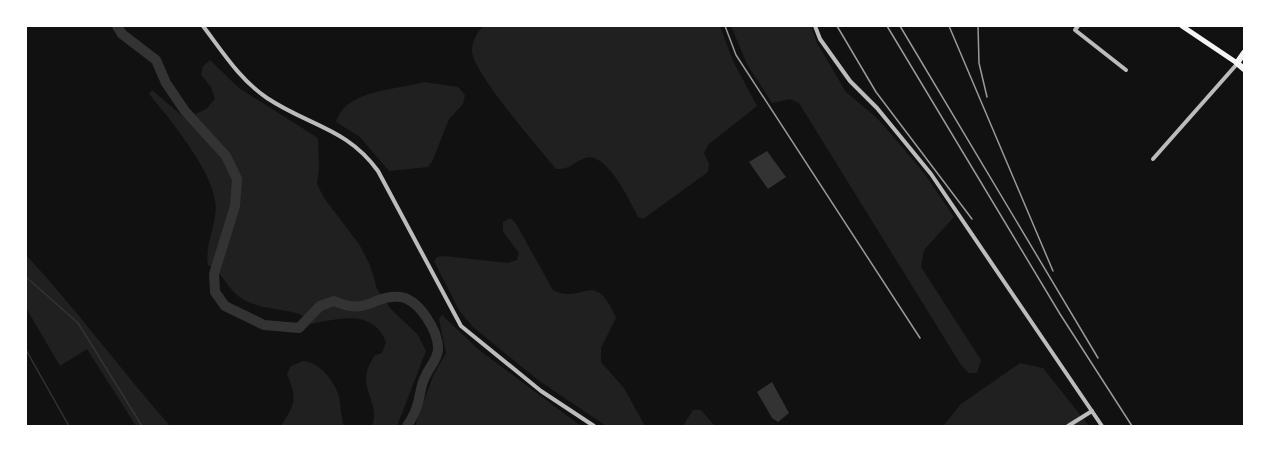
<svg xmlns="http://www.w3.org/2000/svg" width="1270" height="452" viewBox="0 0 1270 452" font-family="Raleway,sans-serif">
<style>
.green{fill:#202020}
.water{fill:#333}
.lines{fill:none;stroke-linecap:round;stroke-linejoin:round}
.stream{stroke:#333;stroke-width:1.5}
.river{stroke:#333;stroke-width:10}
.minor{stroke:#bcbcbc;stroke-width:4}
.secondary{stroke:#f5f5f5;stroke-width:5}
.trunk{stroke:#f5f5f5;stroke-width:6}
.rail{stroke:#9a9a9a;stroke-width:1.5}
</style>
<rect width="100%" height="100%" fill="#111"/>
<g class="green">
<path d="M483,26H720L733,61L757,106L709,144L704,153L709,164L708,172L643,219L638,217C630,202 607,151 585,158C572,163 572,169 556,169C540,149 472,72 472,51C472,41 477,33 483,26Z"/>
<polygon points="731,26 811,26 817,43 846,92 878,119 924,173 954,217 924,250 921,267 981,360 977,373 969,373 961,365 799,103 790,99 772,103 747,64"/>
<path d="M210,60L239,88L318,138L319,169L317,184L324,198L359,244L370,265L377,289L390,308L418,335L426,351L397,426H372C382,399 352,388 375,355L382,353L386,342C373,309 340,318 311,324C307,320 302,314 296,313C277,308 258,309 241,298C227,289 223,272 208,265C204,243 219,222 215,200C210,168 170,119 149,94L152,90L186,119L206,109L215,99L211,87L201,75L203,66Z"/>
<path d="M424,82L458,87L465,95L463,104L449,119L432,162L428,167L389,171L360,137L336,122C346,89 398,90 424,82Z"/>
<path d="M510,218L515,222L553,290C583,306 594,266 616,318L601,348V362L624,388L645,426H606L538,380L473,327L460,312L434,261L437,257L444,256L508,263L517,260L519,253L503,232V222Z"/>
<path d="M26,255C77,310 121,370 170,426H136L87,349L60,366L26,308Z"/>
<polygon points="442,315 479,350 581,426 415,426 433,376 446,353 439,319"/>
<path d="M303,361C319,361 336,383 339,397C341,407 341,417 344,426H281C295,403 298,401 287,374L291,366Z"/>
<polygon points="1020,363 1043,368 1089,426 943,426 961,404"/>
<polygon points="693,410 701,410 715,426 683,426"/>
</g>
<g class="water">
<polygon points="767,151 786,177 768,189 749,162"/>
<polygon points="772,382 789,413 778,422 772,418 757,392"/>
</g>
<g class="lines">
<g class="stream">
<polyline points="26,277 78,323 142,426"/>
<polyline points="26,350 69,426"/>
</g>
<path class="river" d="M117,26L122,34L156,60L166,83L185,111L226,156L237,179L235,206L214,274L215,292L225,306L264,325L299,328L320,306L334,301C368,316 371,295 400,297C419,299 439,332 438,350C437,360 430,366 426,375C420,385 421,395 417,406C415,413 411,420 407,426"/>
<g class="minor">
<path d="M203,26C222,51 240,80 267,98C309,126 347,128 378,171L461,326L541,391L594,426"/>
<polyline points="815,26 820,39 850,81 877,108 931,174 1102,426"/>
<polyline points="1078,26 1075,30 1126,70"/>
<polyline points="1153,159 1237,64"/>
<polyline points="1068,426 1092,411"/>
</g>
<polyline class="secondary" points="1182,26 1237,63"/>
<polyline class="trunk" points="1244,53 1237,63 1244,69"/>
<g class="rail">
<polyline points="725,26 736,55 920,338"/>
<polyline points="837,26 876,92 972,219"/>
<polyline points="887,26 1060,314 1132,426"/>
<polyline points="900,26 1098,358"/>
<polyline points="949,26 1053,271"/>
<polyline points="978,26 979,63 987,97"/>
</g>
</g>
<rect width="1270" height="452" fill="none" stroke="#ffffff" stroke-width="54"/>
</svg>
